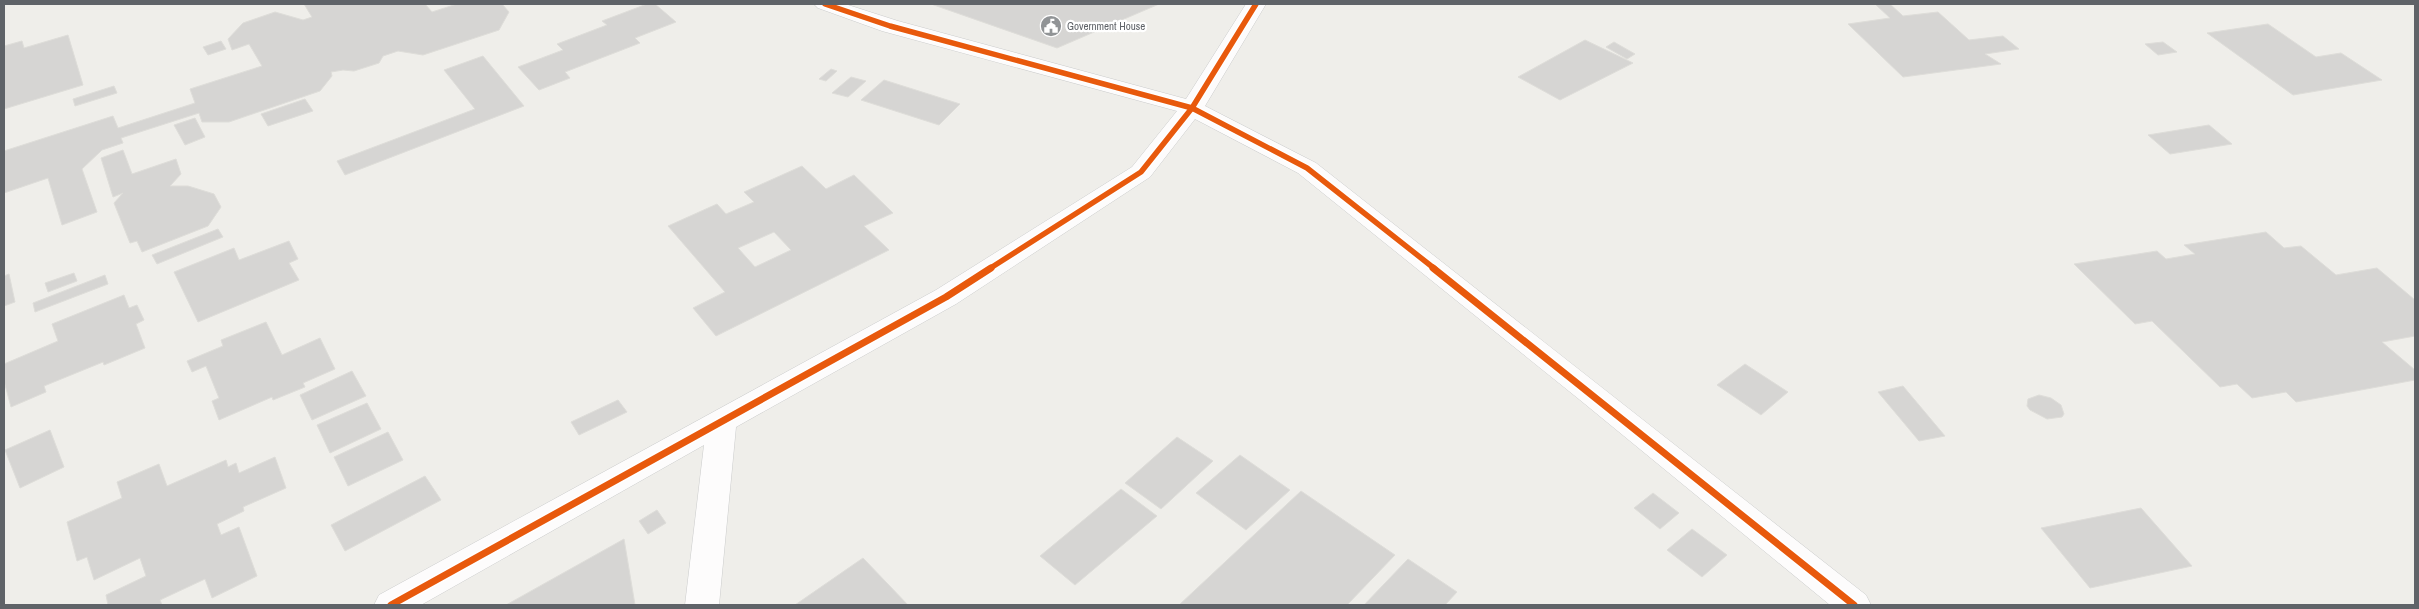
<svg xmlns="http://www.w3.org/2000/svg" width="2419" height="609" viewBox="0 0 2419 609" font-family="'Archivo Narrow',sans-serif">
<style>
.building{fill:#d6d5d3;stroke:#deddd9;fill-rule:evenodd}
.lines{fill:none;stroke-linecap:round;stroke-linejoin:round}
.minor-casing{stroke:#cbcccc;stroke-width:1}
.minor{fill:#fdfcfc;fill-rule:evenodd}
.cycleway-far1-casing{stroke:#fff;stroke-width:8}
.cycleway-casing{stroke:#fff;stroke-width:10}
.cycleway-far1{stroke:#e8590c;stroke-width:5.5}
.cycleway{stroke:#e8590c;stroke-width:7}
.labels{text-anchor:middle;stroke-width:4.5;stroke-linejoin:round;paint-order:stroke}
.far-poi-label{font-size:11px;fill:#5f6368;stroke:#fff;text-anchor:start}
</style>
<rect width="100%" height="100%" fill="#efeeea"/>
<g class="building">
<polygon points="304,4 425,4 432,12 457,4 502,4 509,12 499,30 423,55 398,51 383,56 379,63 354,71 343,70 331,72 332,76 320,91 229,122 202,122 199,113 121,138 123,143 102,150 82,169 97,212 62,225 48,178 4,193 4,151 113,116 118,128 195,103 190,89 262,66 249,44 232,50 228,39 243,23 275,12 303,20 312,17"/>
<polygon points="647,4 655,4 676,22 635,38 640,43 565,72 570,78 539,90 518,67 563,50 557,44 607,25 602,21"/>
<polygon points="931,4 1159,4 1057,48"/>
<polygon points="1875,4 1890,4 1903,16 1938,12 1969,40 2003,36 2019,49 1985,54 2001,64 1903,77 1848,24 1890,18"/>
<polygon points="2268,24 2316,57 2341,53 2382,80 2293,95 2207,33"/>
<polygon points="68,35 83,85 4,109 4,46 22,41 24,48"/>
<polygon points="1585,40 1633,63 1560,100 1518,77"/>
<polygon points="221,41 226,49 208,55 203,47"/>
<polygon points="1614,42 1635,54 1627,59 1606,47"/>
<polygon points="2163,42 2177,52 2158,55 2145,44"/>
<polygon points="483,56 524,106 345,175 337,161 475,109 444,70"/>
<polygon points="831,69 837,71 826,81 819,79"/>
<polygon points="851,77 866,81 848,97 832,93"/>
<polygon points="884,80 960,104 939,125 861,100"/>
<polygon points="114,86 117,93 75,106 73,99"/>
<polygon points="305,99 313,111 268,126 261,114"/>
<polygon points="195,118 205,137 185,145 174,125"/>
<polygon points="2209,125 2232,144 2170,154 2148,135"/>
<polygon points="123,150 132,174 176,159 181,174 170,186 188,186 214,194 221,207 208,226 142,252 137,241 130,243 114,203 123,193 113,197 101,158"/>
<path d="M802,166L826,189L854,175L893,213L864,226L889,250L716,336L693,308L725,292L668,226L717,204L726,214L754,202L744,192ZM774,232L791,250L755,267L738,248Z"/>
<polygon points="218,229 223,237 157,264 152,255"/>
<polygon points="2266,232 2284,248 2301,246 2336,275 2377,268 2415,300 2415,336 2382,342 2415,370 2415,380 2296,402 2286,392 2252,398 2237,384 2220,387 2152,321 2135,324 2074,264 2157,251 2166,259 2195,254 2184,245"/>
<polygon points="289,241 298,259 289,263 299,280 198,322 174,272 234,248 239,260"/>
<polygon points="74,273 77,281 48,292 45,283"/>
<polygon points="9,274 15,302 4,306 4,276"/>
<polygon points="105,275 108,284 35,312 33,303"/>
<polygon points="124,295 129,308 137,305 144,320 136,324 145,348 104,365 103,362 44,386 46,392 11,407 4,381 4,364 58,341 52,324"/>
<polygon points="266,322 282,355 320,338 335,369 303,383 305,387 273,400 272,397 219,420 212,401 219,398 206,366 192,372 187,361 223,346 221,340"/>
<polygon points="1745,364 1788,392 1761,415 1717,385"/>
<polygon points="352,371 366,396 312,420 300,395"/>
<polygon points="1903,386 1945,436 1919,441 1878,392"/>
<polygon points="2039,395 2051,398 2061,405 2064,414 2062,417 2047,419 2030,410 2027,406 2028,399"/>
<polygon points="618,400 627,412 579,435 571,422"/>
<polygon points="367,403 381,429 330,453 317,425"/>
<polygon points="50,430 64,467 20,488 5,450"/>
<polygon points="388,432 403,460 348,486 334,457"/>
<polygon points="1177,437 1213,461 1161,509 1125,483"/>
<polygon points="1240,455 1290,490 1246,530 1196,493"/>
<polygon points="275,457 286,488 243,507 244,511 217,524 221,535 239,527 257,576 212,598 205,579 160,600 162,605 108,605 106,595 146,576 140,558 94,580 87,557 77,561 67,522 122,498 117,482 159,464 167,486 226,460 228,467 236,463 239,473"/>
<polygon points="425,476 441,500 345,551 331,525"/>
<polygon points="1121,489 1157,516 1075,585 1040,556"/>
<polygon points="1301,491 1395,555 1347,605 1179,605"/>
<polygon points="1653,493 1679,513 1660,529 1634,508"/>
<polygon points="2141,508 2192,566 2090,588 2041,528"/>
<polygon points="657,510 666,523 648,534 639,521"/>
<polygon points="1692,529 1727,555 1702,577 1667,550"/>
<polygon points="624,539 635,605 506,605"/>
<polygon points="863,558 908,605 795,605"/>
<polygon points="1408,559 1457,592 1445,605 1364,605"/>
</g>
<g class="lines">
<g class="minor-casing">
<polygon id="minor" points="814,4 845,4 898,21 1186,99 1246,4 1266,4 1205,106 1316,163 1866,595 1871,605 1830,605 1580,400 1298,173 1195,119 1150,177 956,304 736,427 719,605 685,605 704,445 421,605 374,605 379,595 936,290 1132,167 1177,111 882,31 818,8"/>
</g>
<use href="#minor" class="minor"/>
<g class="cycleway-far1-casing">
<g id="cycleway-far1">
<polyline points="825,4 890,26 1192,108 1307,168 1435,269"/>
<polyline points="989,269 1141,172 1192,108 1256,4"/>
</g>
</g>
<g class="cycleway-casing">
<g id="cycleway">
<polyline points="1433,268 1854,605"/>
<polyline points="391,605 946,297 991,268"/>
</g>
</g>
<use href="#cycleway-far1" class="cycleway-far1"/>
<use href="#cycleway" class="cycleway"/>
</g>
<defs>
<g id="civic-disc" transform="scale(1.125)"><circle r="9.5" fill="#919496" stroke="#fff"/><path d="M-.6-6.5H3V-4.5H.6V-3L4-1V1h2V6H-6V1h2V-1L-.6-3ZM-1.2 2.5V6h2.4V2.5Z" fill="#fff"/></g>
</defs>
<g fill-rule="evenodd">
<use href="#civic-disc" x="1051" y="26"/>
</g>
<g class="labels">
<g class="far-poi-label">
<text x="1067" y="30">Government House</text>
</g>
</g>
<rect width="2419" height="609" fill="none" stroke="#5f6368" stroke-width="10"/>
</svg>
